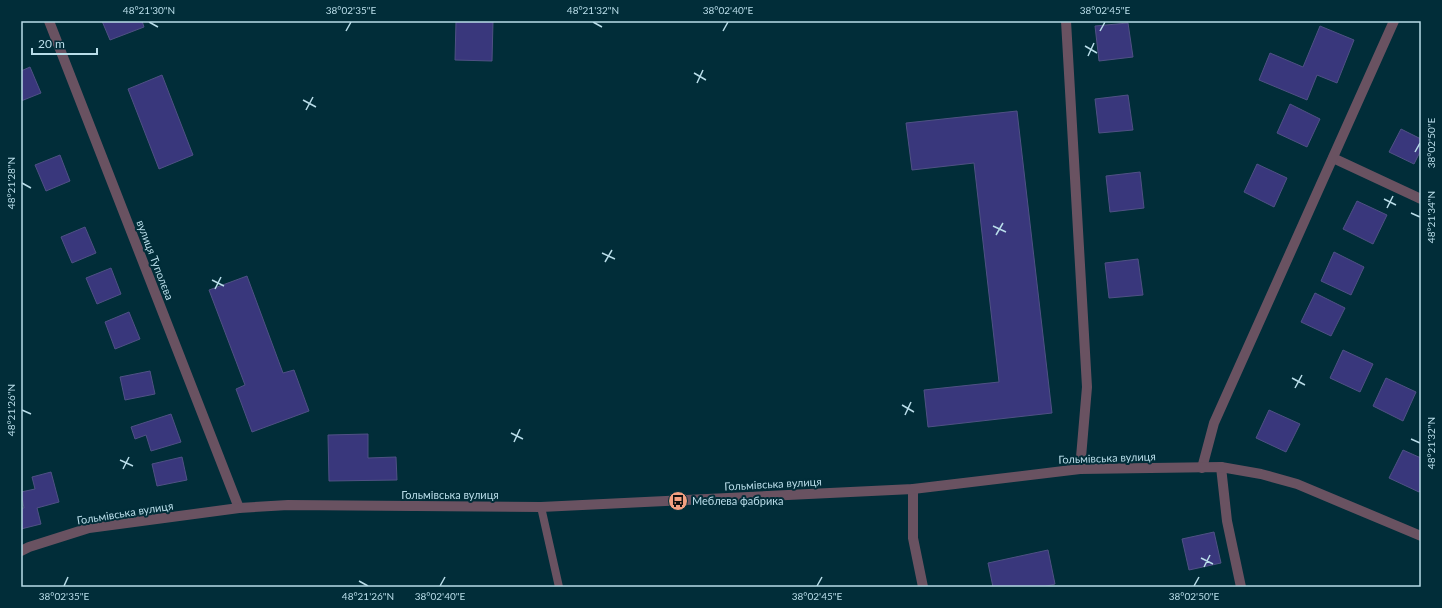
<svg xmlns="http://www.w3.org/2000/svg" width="1442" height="608" viewBox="0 0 1442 608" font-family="Lato,sans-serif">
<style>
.building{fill:#39377c;stroke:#4f5184}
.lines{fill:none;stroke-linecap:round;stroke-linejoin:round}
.service{stroke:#695261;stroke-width:8}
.minor{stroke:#695261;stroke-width:10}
.ticks{fill:none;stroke:#b9dde9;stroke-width:1.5}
.labels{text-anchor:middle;stroke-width:4;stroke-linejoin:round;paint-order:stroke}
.street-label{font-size:11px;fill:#b9dde9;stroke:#012d39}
.poi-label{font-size:11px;fill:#b9dde9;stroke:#012d39;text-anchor:start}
.neatline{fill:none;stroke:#b9dde9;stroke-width:1.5}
.ticks-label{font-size:10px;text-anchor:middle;fill:#b9dde9}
</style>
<rect width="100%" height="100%" fill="#012d39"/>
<g class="building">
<polygon points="102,21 142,21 144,27 110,40"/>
<polygon points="456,21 493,21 492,61 455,60"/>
<polygon points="1128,23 1133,57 1099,61 1095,26"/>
<polygon points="1320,26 1354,40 1337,83 1317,75 1307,100 1259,80 1270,53 1303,67"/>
<polygon points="30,67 41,93 21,101 21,71"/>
<polygon points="162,75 193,155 159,169 128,89"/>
<polygon points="1128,95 1133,130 1099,133 1095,99"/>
<polygon points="1290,104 1320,119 1307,147 1277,133"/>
<polygon points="1017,111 1052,413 928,427 924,390 999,382 974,163 912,170 906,123"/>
<polygon points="1401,129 1421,139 1421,150 1414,164 1389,152"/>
<polygon points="60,155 70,181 46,191 35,165"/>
<polygon points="1257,164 1287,178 1274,207 1244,192"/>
<polygon points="1140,172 1144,208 1110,212 1106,176"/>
<polygon points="1357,201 1387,215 1373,244 1343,229"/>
<polygon points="85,227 96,253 72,263 61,237"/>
<polygon points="1334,252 1364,267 1351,295 1321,281"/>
<polygon points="1138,259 1143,295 1109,298 1105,263"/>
<polygon points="111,268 121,294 97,304 86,278"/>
<polygon points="247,276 283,373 294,370 309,411 252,432 236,389 245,385 209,290"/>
<polygon points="1315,293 1345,308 1331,336 1301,322"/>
<polygon points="129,312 140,339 115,349 105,322"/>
<polygon points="1343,350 1373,364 1360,392 1330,378"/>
<polygon points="150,371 155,394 125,400 120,377"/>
<polygon points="1386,378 1416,392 1403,421 1373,406"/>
<polygon points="1269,410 1300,424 1286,452 1256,438"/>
<polygon points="171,414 181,442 151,451 146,435 135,439 131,427"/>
<polygon points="368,434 368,458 396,457 397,480 329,481 328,435"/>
<polygon points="1403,450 1421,458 1421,489 1419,492 1389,478"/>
<polygon points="182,457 187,480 157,486 152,464"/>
<polygon points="51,472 59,502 37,508 41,524 21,529 21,508 24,508 21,492 35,489 32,477"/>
<polygon points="1214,532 1221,563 1189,570 1182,539"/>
<polygon points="1048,550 1055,584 1043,587 993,587 988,563"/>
</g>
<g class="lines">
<polyline class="service" points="541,507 559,587"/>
<g class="minor">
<polyline points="49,21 239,508"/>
<polyline points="1066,21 1087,387 1080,469"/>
<polyline points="1333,158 1421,199"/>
<polyline points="1221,467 1227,521 1241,587"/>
<polyline points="1202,468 1214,423 1394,21"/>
<polyline points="913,489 913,538 923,587"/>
<polyline points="21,551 29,547 89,528 239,508 288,505 541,507 913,489 1080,469 1221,467 1261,474 1297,484 1421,536"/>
</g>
</g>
<path class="ticks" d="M149,22L158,27M593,22L602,27M346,31L351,22M723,31L728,22M1100,31L1105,22M1085,46L1097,53M1088,56L1094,43M694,73L706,80M697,83L703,70M303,100L316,107M306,110L313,97M1415,152L1420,143M22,183L31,188M1384,199L1396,205M1387,208L1393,196M1411,213L1420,217M993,226L1006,232M996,235L1003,223M602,253L615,259M605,262L612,250M212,280L224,286M215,289L221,277M1292,378L1305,385M1295,388L1302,375M902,405L914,412M22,410L31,414M905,415L911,402M511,433L523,439M1411,439L1420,443M514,442L520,429M120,460L133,466M123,469L129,457M1201,558L1213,564M1204,567L1210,555M359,581L368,586M64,586L68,577M440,586L445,577M817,586L822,577M1194,586L1199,577"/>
<defs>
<g id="bus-disc" transform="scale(1)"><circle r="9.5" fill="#f3a081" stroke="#012d39"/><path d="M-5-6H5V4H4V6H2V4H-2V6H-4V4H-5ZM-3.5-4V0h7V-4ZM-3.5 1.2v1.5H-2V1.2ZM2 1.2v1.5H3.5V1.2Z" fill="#111"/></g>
</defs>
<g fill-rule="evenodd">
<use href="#bus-disc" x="678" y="501"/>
</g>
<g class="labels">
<g class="street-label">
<text transform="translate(155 260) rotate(69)" y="4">вулиця Туполєва</text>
<text transform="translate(1107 458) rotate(-2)" y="4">Гольмівська вулиця</text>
<text transform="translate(773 484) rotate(-3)" y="4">Гольмівська вулиця</text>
<text x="450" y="499">Гольмівська вулиця</text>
<text transform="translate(125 513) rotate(-9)" y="4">Гольмівська вулиця</text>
</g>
<g class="poi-label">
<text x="692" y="505">Меблева фабрика</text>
</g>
</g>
<rect width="1442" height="608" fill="none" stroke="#012d39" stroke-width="44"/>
<path d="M32 48v6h65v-6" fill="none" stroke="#b9dde9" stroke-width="2"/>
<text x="38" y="48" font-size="12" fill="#b9dde9" stroke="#012d39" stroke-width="3" paint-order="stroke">20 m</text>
<rect x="22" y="22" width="1398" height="564" class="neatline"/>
<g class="ticks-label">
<text x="149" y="14">48°21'30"N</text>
<text x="351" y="14">38°02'35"E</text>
<text x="593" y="14">48°21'32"N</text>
<text x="728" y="14">38°02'40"E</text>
<text x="1105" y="14">38°02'45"E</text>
<text transform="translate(1431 143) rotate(-90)" y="4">38°02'50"E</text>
<text transform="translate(11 183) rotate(-90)" y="4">48°21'28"N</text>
<text transform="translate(1431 217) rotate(-90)" y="4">48°21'34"N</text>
<text transform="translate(11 410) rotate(-90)" y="4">48°21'26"N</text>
<text transform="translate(1431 443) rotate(-90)" y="4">48°21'32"N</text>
<text x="64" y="600">38°02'35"E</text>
<text x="368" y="600">48°21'26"N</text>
<text x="440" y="600">38°02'40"E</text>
<text x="817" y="600">38°02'45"E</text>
<text x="1194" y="600">38°02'50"E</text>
</g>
</svg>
